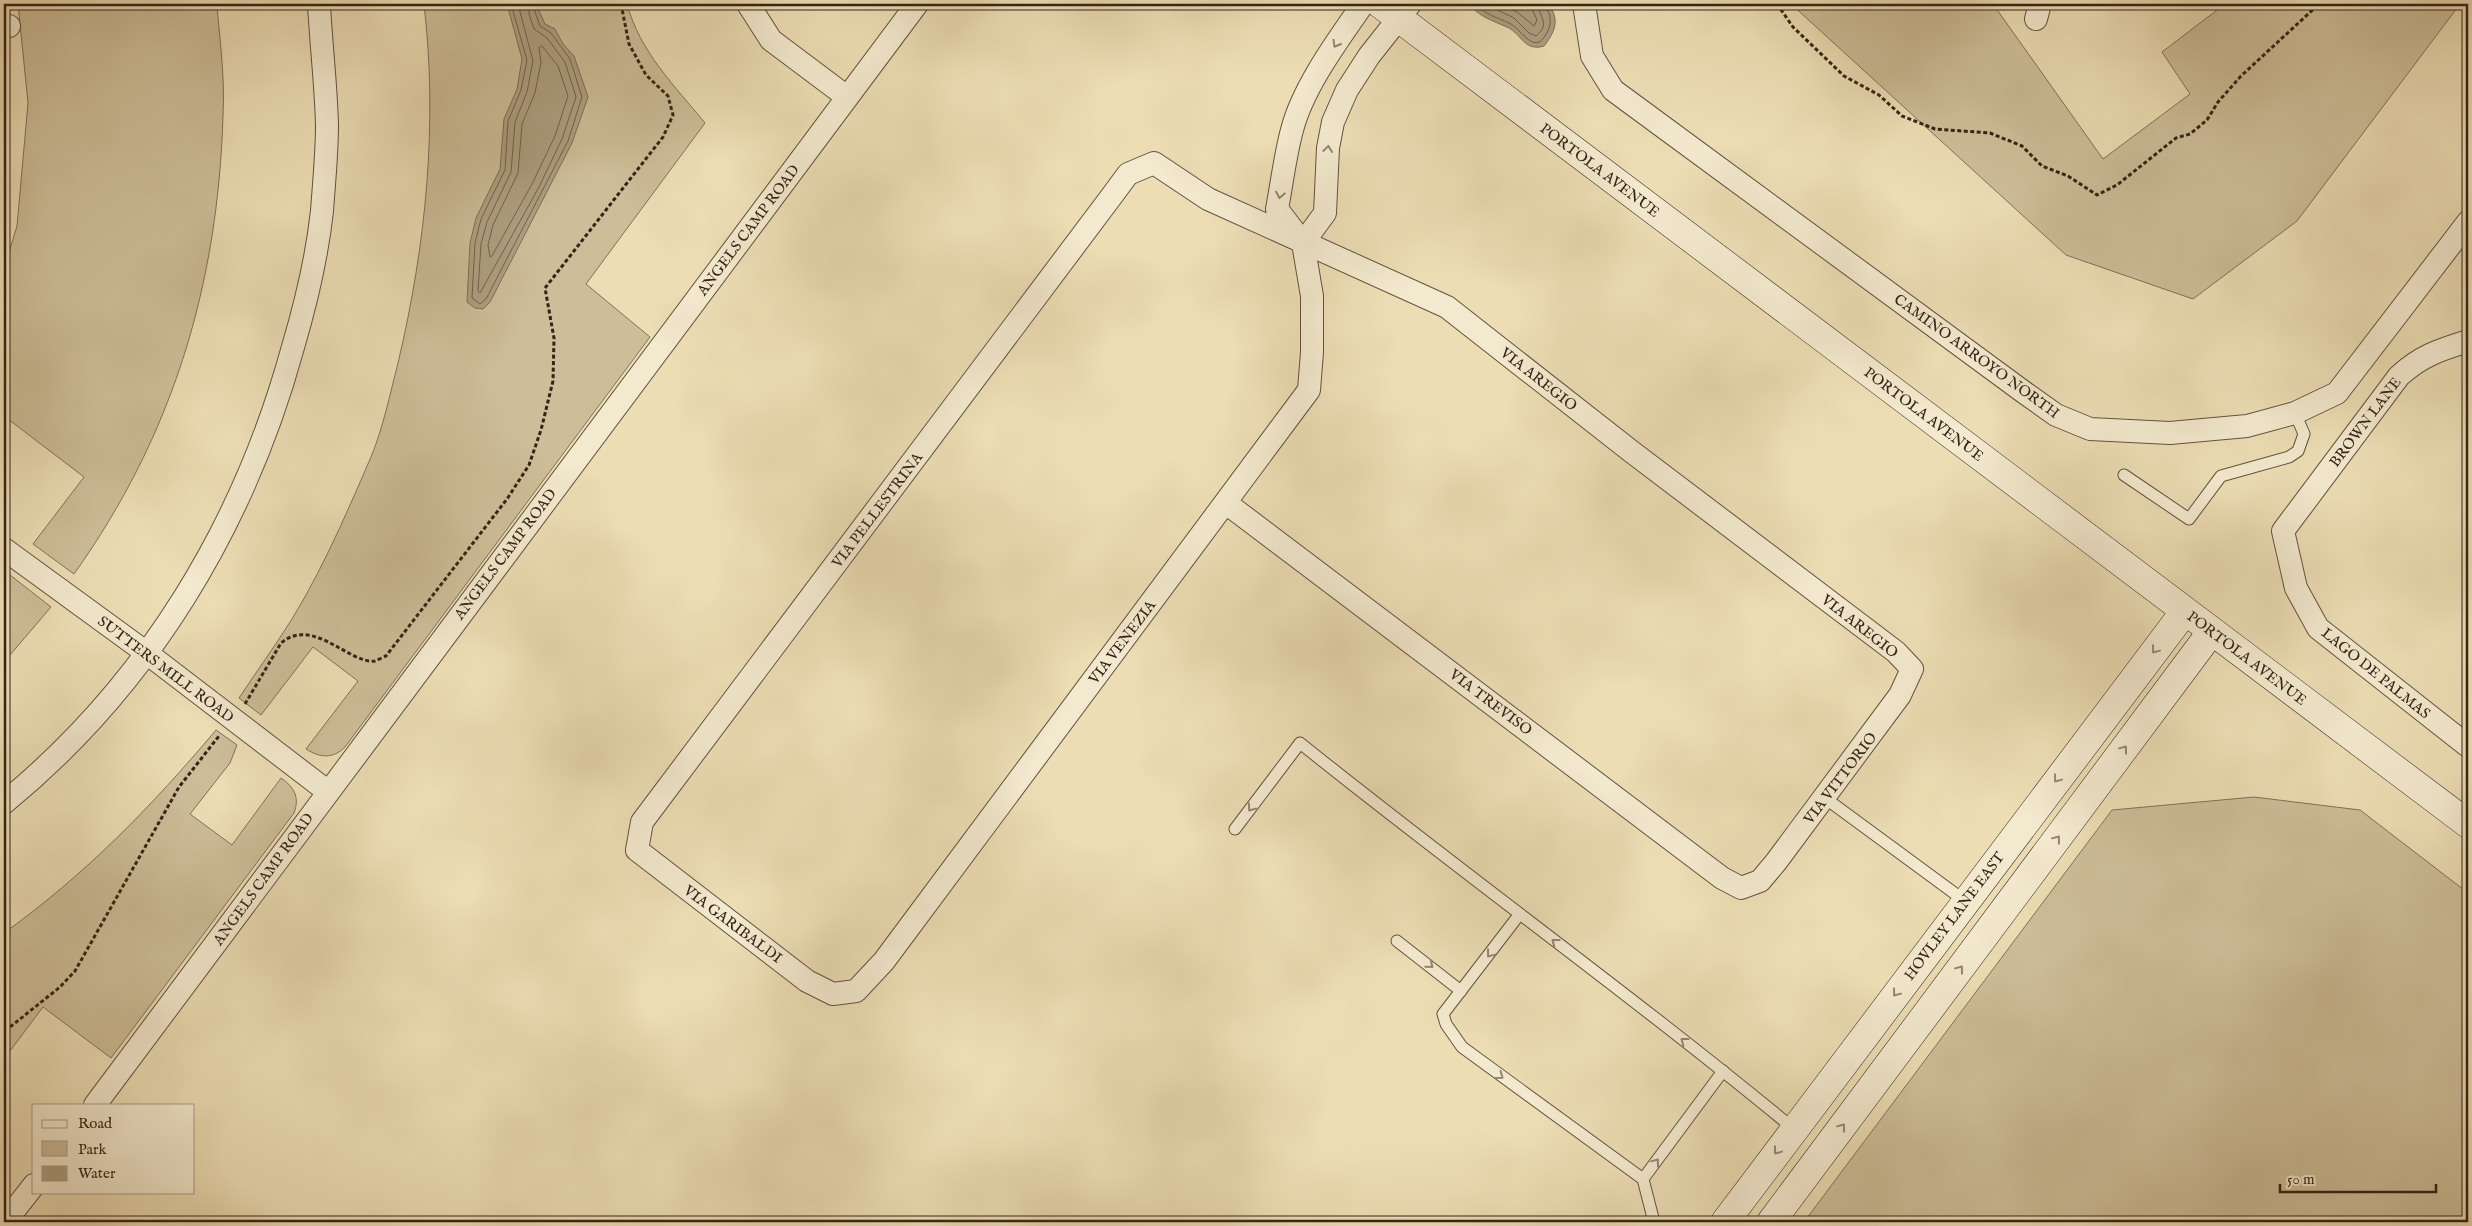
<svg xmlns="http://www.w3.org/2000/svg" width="2472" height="1226" viewBox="0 0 2472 1226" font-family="'IM FELL English',serif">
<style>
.green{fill:#cdbe99;stroke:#807158}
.water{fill:#ad9e7f;stroke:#7d6d55}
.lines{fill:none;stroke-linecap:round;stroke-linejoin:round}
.shore{stroke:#70614b;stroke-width:1}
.lane-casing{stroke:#62523e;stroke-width:13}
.street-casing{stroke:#62523e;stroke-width:24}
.secondary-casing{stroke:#342417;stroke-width:29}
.path{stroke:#342417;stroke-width:3;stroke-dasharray:4 2.5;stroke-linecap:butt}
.lane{stroke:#f3e9ce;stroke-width:11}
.street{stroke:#f3e9ce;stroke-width:22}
.secondary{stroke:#f3e9ce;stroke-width:28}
.oneway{stroke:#948672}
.labels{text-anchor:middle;stroke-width:5;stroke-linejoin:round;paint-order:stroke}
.street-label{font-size:15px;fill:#342417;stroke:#f3e9ce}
</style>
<rect width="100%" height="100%" fill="#ecddb4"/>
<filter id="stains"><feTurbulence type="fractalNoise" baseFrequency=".004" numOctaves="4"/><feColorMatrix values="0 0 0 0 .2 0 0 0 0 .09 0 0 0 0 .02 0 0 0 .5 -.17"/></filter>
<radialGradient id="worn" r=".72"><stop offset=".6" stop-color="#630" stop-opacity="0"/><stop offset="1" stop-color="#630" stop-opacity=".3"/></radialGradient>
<g class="green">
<path d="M18,4H217V6C220,42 225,79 223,115C218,285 173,435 74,574L33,544L84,477L4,416V269L17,226L28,103Z"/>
<path d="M424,4H627C640,52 674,85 705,123L586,284L650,337L345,747C333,759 320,758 306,749L358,681L313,647L261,715L239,698C252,678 266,659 279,639C316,585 345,517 371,457C383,428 390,394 398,363C426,245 438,124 424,4Z"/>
<polygon points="1791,4 1993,4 2103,159 2190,94 2162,52 2225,4 2460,4 2297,221 2193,299 2066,255"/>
<polygon points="10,575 51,607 4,662 4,583"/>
<path d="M216,730L237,745L230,763L190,814L232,845L281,778C294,787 300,797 294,813L111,1058L43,1007L4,1059V933C85,875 152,806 216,730Z"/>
<polygon points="2254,797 2360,810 2468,893 2468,1222 1804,1222 2112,810"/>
</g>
<g class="water">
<polygon points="507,4 541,4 539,11 545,24 555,29 563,44 574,56 588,97 572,143 490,302 483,309 475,308 467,302 470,243 476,218 500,169 504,119 517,89 522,59"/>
<path d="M1469,4H1547C1561,18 1555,32 1544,46C1524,52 1522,34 1507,27C1493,21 1478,16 1469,4Z"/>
</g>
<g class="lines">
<g class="shore">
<polyline points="511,4 527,60 521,90 508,121 505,170 481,219 475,243 472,298 480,304 486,299 568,141 582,97 570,59 551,33 540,26 535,12 536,4"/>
<polyline points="518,4 533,61 527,92 515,122 511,172 487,222 481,244 478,291 480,293 539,187 562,139 576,97 565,62 547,38 534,29 529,14 529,4"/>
<path d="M1476,4C1484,14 1498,18 1509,23C1521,28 1533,55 1545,36C1549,30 1551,24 1550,18C1550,12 1545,9 1544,4"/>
<path d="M1485,4L1514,18L1529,33L1536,36C1551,23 1539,18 1538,4"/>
<polyline points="1499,4 1517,12 1534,26 1537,20 1530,4"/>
<polygon points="542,46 558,66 568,96 555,136 532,184 492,256 490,257 488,245 493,225 518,173 522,124 535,93 541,62 539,48"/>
</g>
<g class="lane-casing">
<g id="lane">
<polyline points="2124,475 2189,519 2221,476 2289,457 2298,451 2304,434 2295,413"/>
<polyline points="1825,798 1965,901"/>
<path d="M1235,829L1300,743C1463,874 1633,996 1794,1129"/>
<polyline points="1519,915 1443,1014 1446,1024 1462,1047 1643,1179 1723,1071"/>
<polyline points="1397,941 1461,991"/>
<polyline points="1643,1179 1654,1222"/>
</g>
</g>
<g class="street-casing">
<g id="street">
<polyline points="748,4 771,40 847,97"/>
<polyline points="1584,4 1592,56 1613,90 2025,393 2056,415 2090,429 2170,433 2247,426 2295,413 2337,393 2468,222"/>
<polyline points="2036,19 2040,4"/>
<polyline points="4,26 9,26"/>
<polyline points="1303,243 1325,213 1328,148 1333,122 1347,90 1369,56 1410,4"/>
<path d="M2468,341C2440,350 2422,355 2399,376L2283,531L2296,588L2318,628L2468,746"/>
<path d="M1226,503L1722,878L1741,888L1760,881L1776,862L1900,695L1912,669L1896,652L1632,452L1447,307L1208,199L1154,163L1128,174L1114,193L642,822L637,850L807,981L833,994L856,991L884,961L1309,390L1312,352V296L1303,243L1277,209C1282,183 1285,156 1292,130C1303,87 1338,40 1363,4"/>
<polyline points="4,549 148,654 327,791"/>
<path d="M4,803C148,685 244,526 293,347C306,303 317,257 322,211C324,183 327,153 327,125C326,85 321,44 319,4"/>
<polyline points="95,1105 917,4"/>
<polyline points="5,1222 34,1185"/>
</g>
</g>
<g class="secondary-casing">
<g id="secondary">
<polyline points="1380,4 2468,824"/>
<polyline points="1725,1222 2185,611"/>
<polyline points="1771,1222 2212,631"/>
</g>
</g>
<g class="path">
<polyline points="1777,4 1793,27 1844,76 1879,95 1902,116 1935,129 1990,133 2022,146 2042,166 2068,176 2097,195 2117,185 2176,138 2190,134 2207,120 2218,102 2241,76 2319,4"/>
<path d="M245,704L281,643C313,616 349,664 375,661C378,660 383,657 386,656L507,499L529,465L541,430L553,381L554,338L545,288L663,137L673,115L668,96L646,75L629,44L621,4"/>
<polyline points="5,1031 60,987 75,971 179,787 219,736"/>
</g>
<use href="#lane" class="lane"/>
<use href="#street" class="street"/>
<use href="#secondary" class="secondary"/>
</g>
<defs><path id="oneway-chevron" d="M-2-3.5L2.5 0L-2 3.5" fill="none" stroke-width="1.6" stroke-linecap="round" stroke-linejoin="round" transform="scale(1.25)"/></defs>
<g class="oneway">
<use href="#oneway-chevron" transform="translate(1336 44) rotate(120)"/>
<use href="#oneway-chevron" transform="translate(1328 149) rotate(-83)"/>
<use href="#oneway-chevron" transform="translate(1280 195) rotate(101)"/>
<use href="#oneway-chevron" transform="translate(2155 650) rotate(127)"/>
<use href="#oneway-chevron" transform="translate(2124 749) rotate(-53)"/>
<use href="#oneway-chevron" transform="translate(2057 779) rotate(127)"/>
<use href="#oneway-chevron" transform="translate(1251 808) rotate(127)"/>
<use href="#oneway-chevron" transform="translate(2057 839) rotate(-53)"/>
<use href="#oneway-chevron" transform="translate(1555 942) rotate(-143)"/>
<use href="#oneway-chevron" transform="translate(1490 954) rotate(127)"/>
<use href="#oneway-chevron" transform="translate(1430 965) rotate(39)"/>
<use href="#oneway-chevron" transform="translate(1960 969) rotate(-53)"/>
<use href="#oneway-chevron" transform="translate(1896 993) rotate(127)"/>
<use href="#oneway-chevron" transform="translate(1684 1041) rotate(-143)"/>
<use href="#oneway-chevron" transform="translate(1500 1076) rotate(36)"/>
<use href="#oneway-chevron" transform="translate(1842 1127) rotate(-53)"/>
<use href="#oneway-chevron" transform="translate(1777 1151) rotate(127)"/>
<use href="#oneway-chevron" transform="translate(1656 1162) rotate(-53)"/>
</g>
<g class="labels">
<g class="street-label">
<text transform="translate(1600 170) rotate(37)" y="5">PORTOLA AVENUE</text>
<text transform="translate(748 230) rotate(-53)" y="5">ANGELS CAMP ROAD</text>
<text transform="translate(1977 356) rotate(36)" y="5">CAMINO ARROYO NORTH</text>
<text transform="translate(1539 379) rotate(38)" y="5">VIA AREGIO</text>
<text transform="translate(1924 414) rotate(37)" y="5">PORTOLA AVENUE</text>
<text transform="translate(2365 422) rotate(-53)" y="5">BROWN LANE</text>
<text transform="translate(877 510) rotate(-53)" y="5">VIA PELLESTRINA</text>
<text transform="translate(505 554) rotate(-53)" y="5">ANGELS CAMP ROAD</text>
<text transform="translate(1860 626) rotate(38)" y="5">VIA AREGIO</text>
<text transform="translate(1122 642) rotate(-53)" y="5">VIA VENEZIA</text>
<text transform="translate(2247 658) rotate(37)" y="5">PORTOLA AVENUE</text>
<text transform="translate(166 669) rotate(37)" y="5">SUTTERS MILL ROAD</text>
<text transform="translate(2376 673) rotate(39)" y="5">LAGO DE PALMAS</text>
<text transform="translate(1491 702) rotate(37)" y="5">VIA TREVISO</text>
<text transform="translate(1840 778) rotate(-53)" y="5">VIA VITTORIO</text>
<text transform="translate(263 879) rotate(-54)" y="5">ANGELS CAMP ROAD</text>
<text transform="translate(1954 916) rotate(-53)" y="5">HOVLEY LANE EAST</text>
<text transform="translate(733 924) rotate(37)" y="5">VIA GARIBALDI</text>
</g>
</g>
<rect width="2472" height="1226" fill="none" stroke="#ecddb4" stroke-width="20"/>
<rect x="5" y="5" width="2462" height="1216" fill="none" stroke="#342417" stroke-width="2.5"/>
<rect x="10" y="10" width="2452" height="1206" fill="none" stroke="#342417"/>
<rect x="32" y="1104" width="162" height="90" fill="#f3e9ce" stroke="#a79a85"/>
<rect x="42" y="1120" width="25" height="8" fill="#f3e9ce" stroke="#a79a85"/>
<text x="78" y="1128" font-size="15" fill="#342417">Road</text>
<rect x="42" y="1141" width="25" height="15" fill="#cdbe99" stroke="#a79a85"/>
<text x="78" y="1154" font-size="15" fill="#342417">Park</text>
<rect x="42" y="1166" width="25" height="15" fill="#ad9e7f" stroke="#a79a85"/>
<text x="78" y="1178" font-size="15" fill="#342417">Water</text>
<path d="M2280 1184v8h156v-8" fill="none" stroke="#342417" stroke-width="2.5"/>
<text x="2287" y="1184" font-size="15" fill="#342417" stroke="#f3e9ce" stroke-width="4" paint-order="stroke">50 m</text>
<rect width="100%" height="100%" filter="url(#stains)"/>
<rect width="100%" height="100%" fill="url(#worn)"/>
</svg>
